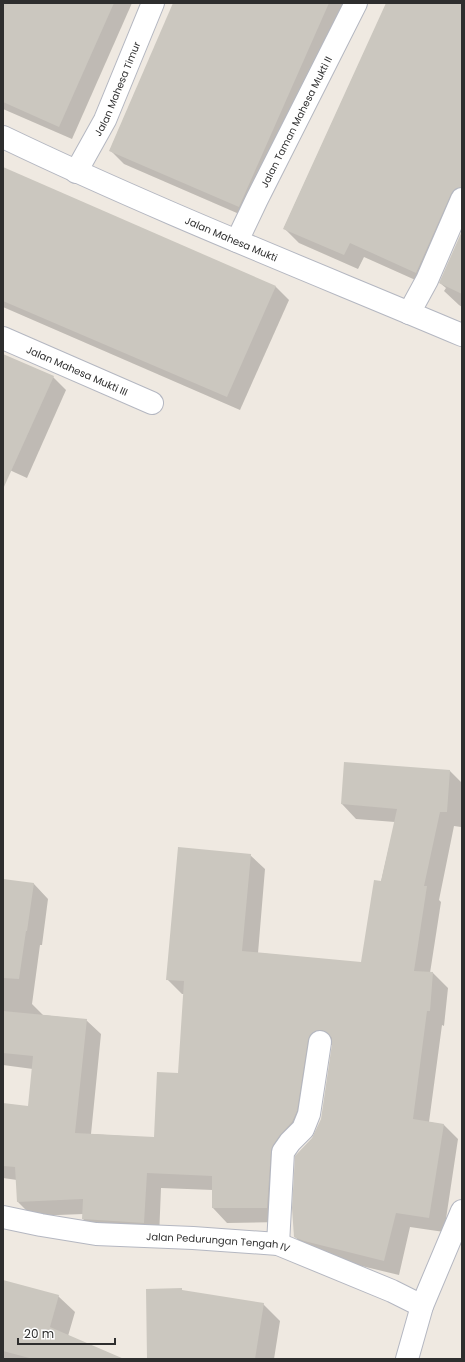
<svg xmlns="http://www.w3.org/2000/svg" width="465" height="1362" viewBox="0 0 465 1362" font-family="Poppins,sans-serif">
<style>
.shadow{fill:#0003}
.building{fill:#cbc7bf}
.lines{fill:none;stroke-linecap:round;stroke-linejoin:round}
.street-casing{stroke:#b4b7c1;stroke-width:24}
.street{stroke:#fff;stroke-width:22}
.labels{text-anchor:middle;stroke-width:3;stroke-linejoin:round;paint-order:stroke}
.street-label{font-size:10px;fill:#2e2e2e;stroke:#fff}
</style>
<rect width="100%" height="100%" fill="#efe9e1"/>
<g class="shadow">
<polygon points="3,3 132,3 72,139 3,109"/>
<polygon points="174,3 348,3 253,220 124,164 110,150"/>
<polygon points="387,3 462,3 462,214 431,287 364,257 358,269 299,243 284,228"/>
<polygon points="3,168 276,287 289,300 240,410 3,307"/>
<polygon points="462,233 462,307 459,305 444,291 446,288 440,283"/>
<polygon points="3,355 53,377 66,390 27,478 3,467"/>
<polygon points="450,771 462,783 461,827 454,826 439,900 441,902 430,973 433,973 448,988 444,1026 442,1025 429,1122 444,1125 458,1139 444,1232 410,1227 399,1275 320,1256 310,1251 295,1237 313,1138 322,1119 333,1045 330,1045 294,1150 282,1222 227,1223 213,1208 213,1190 161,1188 159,1237 98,1233 83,1219 83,1214 32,1216 18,1202 17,1180 3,1178 3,1104 29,1107 33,1069 3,1065 3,880 34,884 48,899 42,945 40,945 32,1004 43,1015 86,1020 101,1034 91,1134 155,1138 179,1074 184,994 182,994 167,979 250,855 265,869 258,953 362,963 395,822 356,819 342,804"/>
<polygon points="3,1281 58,1296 75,1312 68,1336 122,1359 3,1359"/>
<polygon points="181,1289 184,1292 263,1304 280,1321 274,1359 148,1359"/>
</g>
<g class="building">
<polygon points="3,3 114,3 59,127 3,102"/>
<polygon points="173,3 329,3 239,207 109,151"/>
<polygon points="386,3 462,3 462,187 455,189 451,194 416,273 350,243 344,255 283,229"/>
<polygon points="3,167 276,286 227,397 3,301"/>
<polygon points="462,231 462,294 439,283"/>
<polygon points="3,354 54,376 3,489"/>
<polygon points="344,762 450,770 447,812 440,812 424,886 427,886 414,971 433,972 430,1011 427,1011 413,1119 444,1124 429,1218 396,1213 384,1261 304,1241 294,1237 292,1208 295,1156 312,1138 321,1119 332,1044 332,1038 328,1033 322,1030 315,1031 310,1035 308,1040 297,1111 292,1122 280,1135 273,1145 271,1151 267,1208 212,1208 212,1176 147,1173 144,1223 82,1219 83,1199 17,1202 15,1167 3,1166 3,1103 28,1106 33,1056 3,1053 3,1011 87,1019 75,1133 154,1137 157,1072 178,1073 184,981 166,980 178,847 251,854 242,951 361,962 374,880 381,881 397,809 341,804"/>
<polygon points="3,879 34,883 27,931 26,931 19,979 3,978"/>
<polygon points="3,1280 59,1295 50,1327 124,1359 33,1359 3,1351"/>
<polygon points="182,1288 182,1290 264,1303 255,1359 147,1359 146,1289"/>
</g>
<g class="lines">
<g class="street-casing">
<g id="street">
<path id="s1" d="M3,137C153,209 308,270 462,335"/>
<path id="s2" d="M76,172L105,120L153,3"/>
<path id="s3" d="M237,241L257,199L356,3"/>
<polyline points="409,313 427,280 462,199"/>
<path id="s4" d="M3,338L152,403"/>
<path id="s5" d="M3,1217L41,1225L96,1234L193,1238L278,1244L392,1291L422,1306"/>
<polyline points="278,1244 283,1152 290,1142 303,1129 309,1114 320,1042"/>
<polyline points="407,1359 422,1306 462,1211"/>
</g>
</g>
<use href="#street" class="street"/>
</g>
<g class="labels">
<g class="street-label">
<text dy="4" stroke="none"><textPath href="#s2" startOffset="93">Jalan Mahesa Timur</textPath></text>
<text dy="4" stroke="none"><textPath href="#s3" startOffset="133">Jalan Taman Mahesa Mukti II</textPath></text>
<text dy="4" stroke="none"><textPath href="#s1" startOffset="250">Jalan Mahesa Mukti</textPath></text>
<text dy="4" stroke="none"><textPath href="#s4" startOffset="81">Jalan Mahesa Mukti III</textPath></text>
<text dy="4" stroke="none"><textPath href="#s5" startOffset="217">Jalan Pedurungan Tengah IV</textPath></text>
</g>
</g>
<rect width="465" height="1362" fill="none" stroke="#2e2e2e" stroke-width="8"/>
<path d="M18 1338v6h97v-6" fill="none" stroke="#2e2e2e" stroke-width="2"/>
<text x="24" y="1338" font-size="12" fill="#2e2e2e" stroke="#ffffff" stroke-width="3" paint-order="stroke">20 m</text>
</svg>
